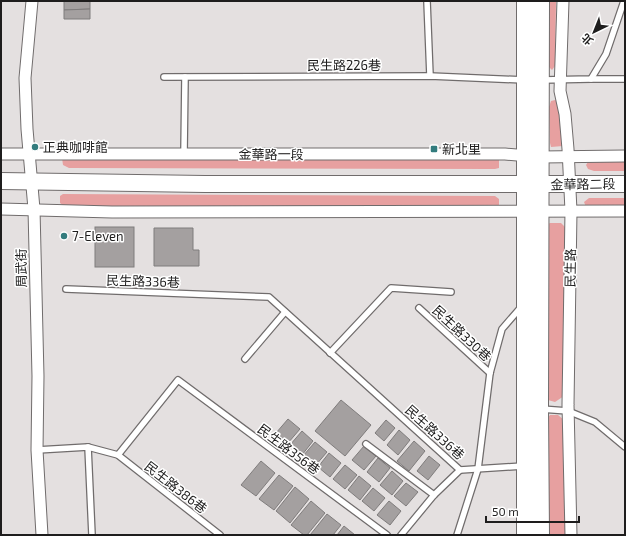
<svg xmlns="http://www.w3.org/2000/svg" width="626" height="536" viewBox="0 0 626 536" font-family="'Exo 2','Noto Sans TC',sans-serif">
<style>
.green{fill:#e7a0a0}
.building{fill:#a4a0a0;stroke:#7f7c7c}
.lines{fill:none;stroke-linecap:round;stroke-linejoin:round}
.lane-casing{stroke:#706c6c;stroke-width:8}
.street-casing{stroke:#706c6c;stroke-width:13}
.secondary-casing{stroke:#706c6c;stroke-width:18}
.lane{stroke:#fff;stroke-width:5.5}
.street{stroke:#fff;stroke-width:11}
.secondary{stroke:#fff;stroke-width:16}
.poi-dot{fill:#337c7e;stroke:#fff;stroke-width:1.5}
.labels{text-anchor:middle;stroke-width:3;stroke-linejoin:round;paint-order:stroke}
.street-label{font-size:13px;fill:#1e1d1d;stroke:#fff}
.poi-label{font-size:13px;fill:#1e1d1d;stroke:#fff;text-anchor:start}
</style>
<rect width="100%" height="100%" fill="#e4e0e0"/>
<g class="green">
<polygon points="550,1 556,1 555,66 552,70 549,67"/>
<polygon points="555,100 557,101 562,127 563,146 551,147 550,143 549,107 551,101"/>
<polygon points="62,158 499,159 499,168 495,169 69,168 63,165"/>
<polygon points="625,160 625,171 594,171 588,169 586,165 588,162"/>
<polygon points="63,194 495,196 499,199 499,205 497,208 64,206 60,203 60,196"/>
<polygon points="589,198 625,198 625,208 586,207 584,202"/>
<polygon points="550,223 561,223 568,230 564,396 555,402 548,400 548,224"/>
<polygon points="550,415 558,415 564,420 567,535 549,535 547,419"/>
</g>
<g class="building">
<polygon points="64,1 90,1 90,9 64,10"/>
<polygon points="90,9 90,19 64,19 64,10"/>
<rect x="95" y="227" width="39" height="40"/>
<polygon points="154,228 193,228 193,250 199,250 199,266 154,266"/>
<polygon points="341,400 371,425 345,456 315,431"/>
<polygon points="288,419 300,429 288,443 276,433"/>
<polygon points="386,420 395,428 384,441 375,433"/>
<polygon points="399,430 410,440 398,455 387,445"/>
<polygon points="302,431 313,441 302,455 290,445"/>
<polygon points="414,441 425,451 409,471 397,461"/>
<polygon points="315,442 327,452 315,466 303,456"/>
<polygon points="364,446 376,456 364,470 352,460"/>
<polygon points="329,453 341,463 330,477 318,467"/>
<polygon points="429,456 440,465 428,480 417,471"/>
<polygon points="378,458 390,468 379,482 367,472"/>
<polygon points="261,461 275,473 256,496 241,485"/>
<polygon points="345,465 357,475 345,489 333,479"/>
<polygon points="392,471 403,481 392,495 380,485"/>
<polygon points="279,475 293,486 274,510 259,499"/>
<polygon points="359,476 371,486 360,500 348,490"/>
<polygon points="406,483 418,492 406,506 394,496"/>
<polygon points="295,487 309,499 290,523 276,511"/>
<polygon points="373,488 385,498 374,511 362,501"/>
<polygon points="311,501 325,513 307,535 304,535 291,525"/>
<polygon points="389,501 401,511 390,525 377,515"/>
<polygon points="327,514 341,525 333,535 310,535"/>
<polygon points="344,526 355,535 337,535"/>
</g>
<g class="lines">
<g class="lane-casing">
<g id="lane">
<polyline points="427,1 430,76"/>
<polyline points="164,77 430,76 524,80"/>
<polyline points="591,79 625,79"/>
<polyline points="542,80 591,79 606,54 624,1"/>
<polyline points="184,153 185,77"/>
<polyline points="66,289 269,297 460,470 434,495 401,535"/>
<polyline points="419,308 490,373"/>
<polyline points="330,353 391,288 451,292"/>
<polyline points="245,359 285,312"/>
<polyline points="541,409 568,411 595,422 625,447"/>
<polyline points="366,444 434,495"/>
<polyline points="88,447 92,535"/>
<polyline points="37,450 88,447 118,455 220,535"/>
<polyline points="118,455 178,380 387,535"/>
<polyline points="460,470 523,466"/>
<polyline points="457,535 478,469 490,373 502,329 522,306"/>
</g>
</g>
<g class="street-casing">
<g id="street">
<polyline points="32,1 25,78 27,129 34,209 38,376 37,450 42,535"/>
<polyline points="563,1 560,91 565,114 568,149 571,211 568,405 571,535"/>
<polyline points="1,154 505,154 541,157 625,156"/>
<polyline points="1,209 112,212 625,211"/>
</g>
</g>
<g class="secondary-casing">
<g id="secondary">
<polyline points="525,1 525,535"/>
<polyline points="1,181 205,184 625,184"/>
<polyline points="541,535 540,409 541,1"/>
</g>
</g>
<use href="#lane" class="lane"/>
<use href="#street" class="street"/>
<use href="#secondary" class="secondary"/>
</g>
<g class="poi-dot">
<circle cx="35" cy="147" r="4"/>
<rect x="430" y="145" width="8" height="8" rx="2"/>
<circle cx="64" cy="236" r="4"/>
</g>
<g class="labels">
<g class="street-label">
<text x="344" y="70">民生路226巷</text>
<text x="271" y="159">金華路一段</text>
<text transform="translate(583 184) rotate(-1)" y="5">金華路二段</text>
<text transform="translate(21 268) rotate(-91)" y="5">周武街</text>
<text transform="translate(570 268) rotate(-89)" y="5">民生路</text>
<text transform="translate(143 281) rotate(2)" y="5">民生路336巷</text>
<text transform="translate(462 333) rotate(43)" y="5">民生路330巷</text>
<text transform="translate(435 432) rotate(42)" y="5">民生路336巷</text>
<text transform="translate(289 449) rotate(37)" y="5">民生路356巷</text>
<text transform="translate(176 487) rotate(38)" y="5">民生路386巷</text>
</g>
<g class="poi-label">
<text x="43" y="152">正典咖啡館</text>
<text x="442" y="154">新北里</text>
<text x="72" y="241">7-Eleven</text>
</g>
</g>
<rect width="626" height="536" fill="none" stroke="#1e1d1d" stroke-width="4"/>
<g transform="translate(594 32) rotate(223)" stroke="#ffffff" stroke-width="3" paint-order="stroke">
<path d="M0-3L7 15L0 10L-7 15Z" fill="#1e1d1d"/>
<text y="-6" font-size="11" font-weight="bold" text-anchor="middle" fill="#1e1d1d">北</text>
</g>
<path d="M486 516v6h93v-6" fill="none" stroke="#1e1d1d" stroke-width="2"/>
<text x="492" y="516" font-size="12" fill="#1e1d1d" stroke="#ffffff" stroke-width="3" paint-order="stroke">50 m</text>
</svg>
